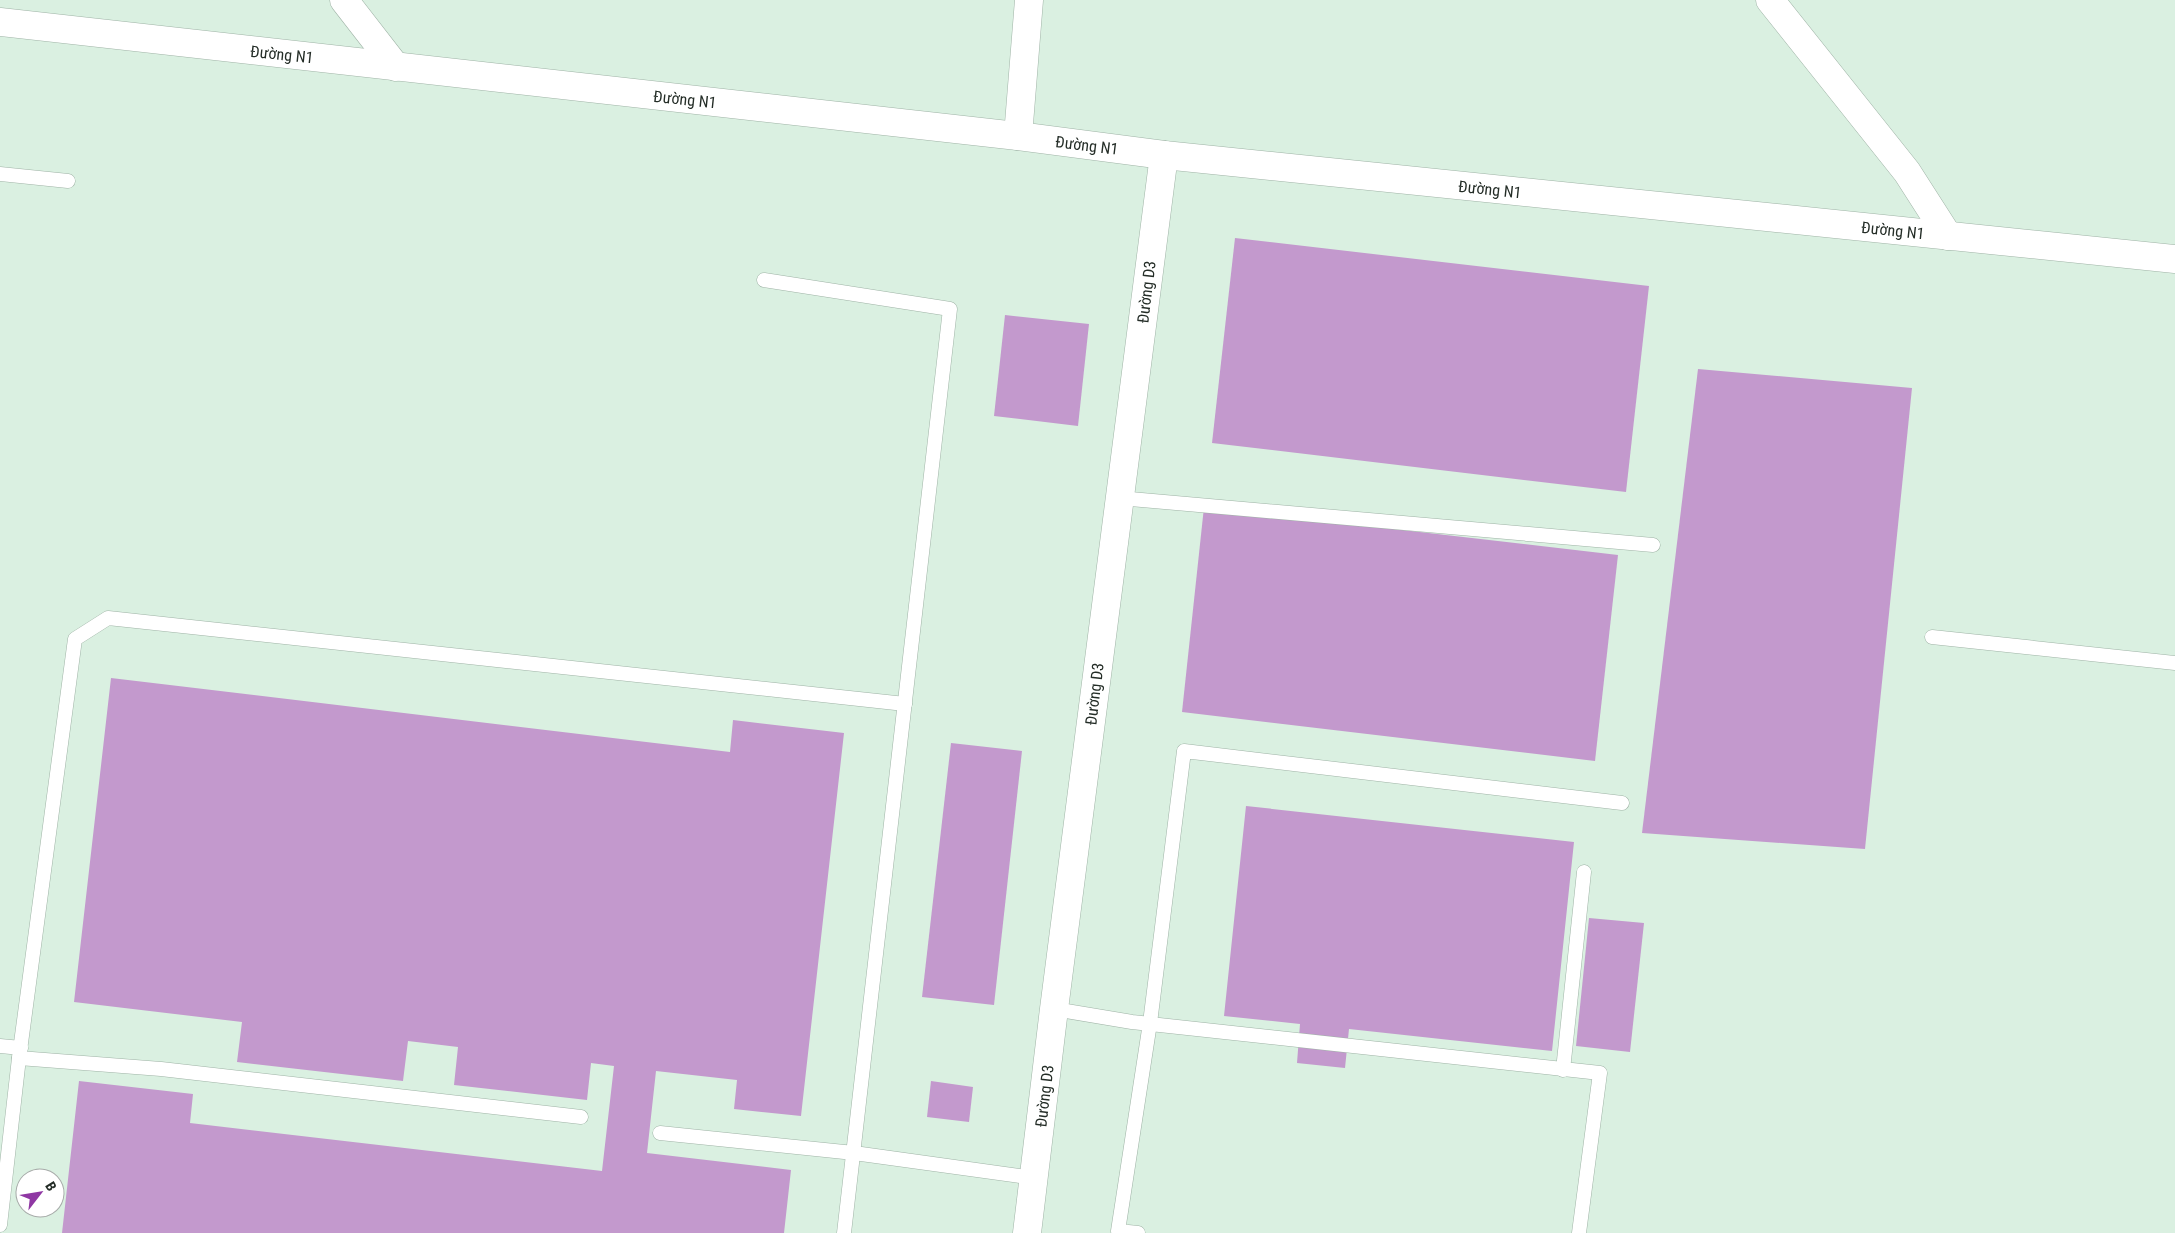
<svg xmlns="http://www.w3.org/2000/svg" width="2175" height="1233" viewBox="0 0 2175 1233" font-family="'Roboto Condensed',sans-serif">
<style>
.building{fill:#c399cd}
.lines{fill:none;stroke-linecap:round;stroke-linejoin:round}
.lane-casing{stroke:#9fb3a6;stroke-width:15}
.street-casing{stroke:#9fb3a6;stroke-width:29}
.secondary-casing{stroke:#9fb3a6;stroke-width:29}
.lane{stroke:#fff;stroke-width:14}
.street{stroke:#fff;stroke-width:28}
.secondary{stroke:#fff;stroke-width:28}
.labels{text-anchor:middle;stroke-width:4;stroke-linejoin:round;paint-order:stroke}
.street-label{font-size:16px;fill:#242d27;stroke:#fff}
</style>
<rect width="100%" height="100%" fill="#daf0e1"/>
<g class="building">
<polygon points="1235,238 1649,286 1626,492 1212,443"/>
<polygon points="1005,315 1089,324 1078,426 994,416"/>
<polygon points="1698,369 1912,388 1865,849 1642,833"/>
<polygon points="1204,507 1618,555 1595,761 1182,712"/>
<polygon points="111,678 730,752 733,720 844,733 801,1116 734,1109 737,1080 656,1071 647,1153 791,1170 784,1233 62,1233 79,1081 193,1094 190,1123 602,1171 614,1066 591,1063 587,1100 454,1085 458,1047 408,1041 403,1081 237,1062 242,1022 74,1002"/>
<polygon points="951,743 1022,751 994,1005 922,997"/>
<polygon points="1246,806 1574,842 1552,1051 1349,1029 1345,1068 1297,1063 1300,1024 1224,1016"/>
<polygon points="1589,918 1644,923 1630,1052 1576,1046"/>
<polygon points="931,1081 973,1087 969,1122 927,1117"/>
</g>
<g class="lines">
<g class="lane-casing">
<g id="lane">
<polyline points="0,174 68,181"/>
<polyline points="764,280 950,309 844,1233"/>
<polyline points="1119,498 1653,545"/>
<polyline points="1932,637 2175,663"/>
<polyline points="1054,1009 1132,1022 1600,1073 1579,1233"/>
<polyline points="0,1046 21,1048"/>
<polyline points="19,1058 161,1069 581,1117"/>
<polyline points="1563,1070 1584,872"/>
<polyline points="660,1133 854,1153 1034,1178"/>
<polyline points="0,1225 19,1058 75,639 108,618 905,704"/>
<polyline points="1138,1233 1118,1231 1150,1023 1184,751 1622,803"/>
</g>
</g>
<g class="street-casing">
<g id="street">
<polyline points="344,0 396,67"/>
<polyline points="1770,0 1907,172 1948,236"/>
<polyline points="1018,136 1029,0"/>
</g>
</g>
<g class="secondary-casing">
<g id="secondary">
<polyline points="0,22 1018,136 1164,155 2175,259"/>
<polyline points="1027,1233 1054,1009 1164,155"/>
</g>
</g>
<use href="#lane" class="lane"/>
<use href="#street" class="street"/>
<use href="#secondary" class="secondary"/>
</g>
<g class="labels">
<g class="street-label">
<text transform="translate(282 54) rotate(6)" y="6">Đường N1</text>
<text transform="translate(685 99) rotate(6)" y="6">Đường N1</text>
<text transform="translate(1087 145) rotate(7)" y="6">Đường N1</text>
<text transform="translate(1490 189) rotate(6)" y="6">Đường N1</text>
<text transform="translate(1893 230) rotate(6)" y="6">Đường N1</text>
<text transform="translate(1146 292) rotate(-83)" y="6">Đường D3</text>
<text transform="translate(1094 694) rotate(-83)" y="6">Đường D3</text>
<text transform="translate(1044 1096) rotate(-83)" y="6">Đường D3</text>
</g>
</g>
<g transform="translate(40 1193) rotate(59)"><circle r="24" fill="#ffffff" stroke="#a7aba9"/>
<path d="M0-4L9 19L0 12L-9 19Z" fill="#8f37a3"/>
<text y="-8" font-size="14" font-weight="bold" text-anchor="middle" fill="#242d27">B</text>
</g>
</svg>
